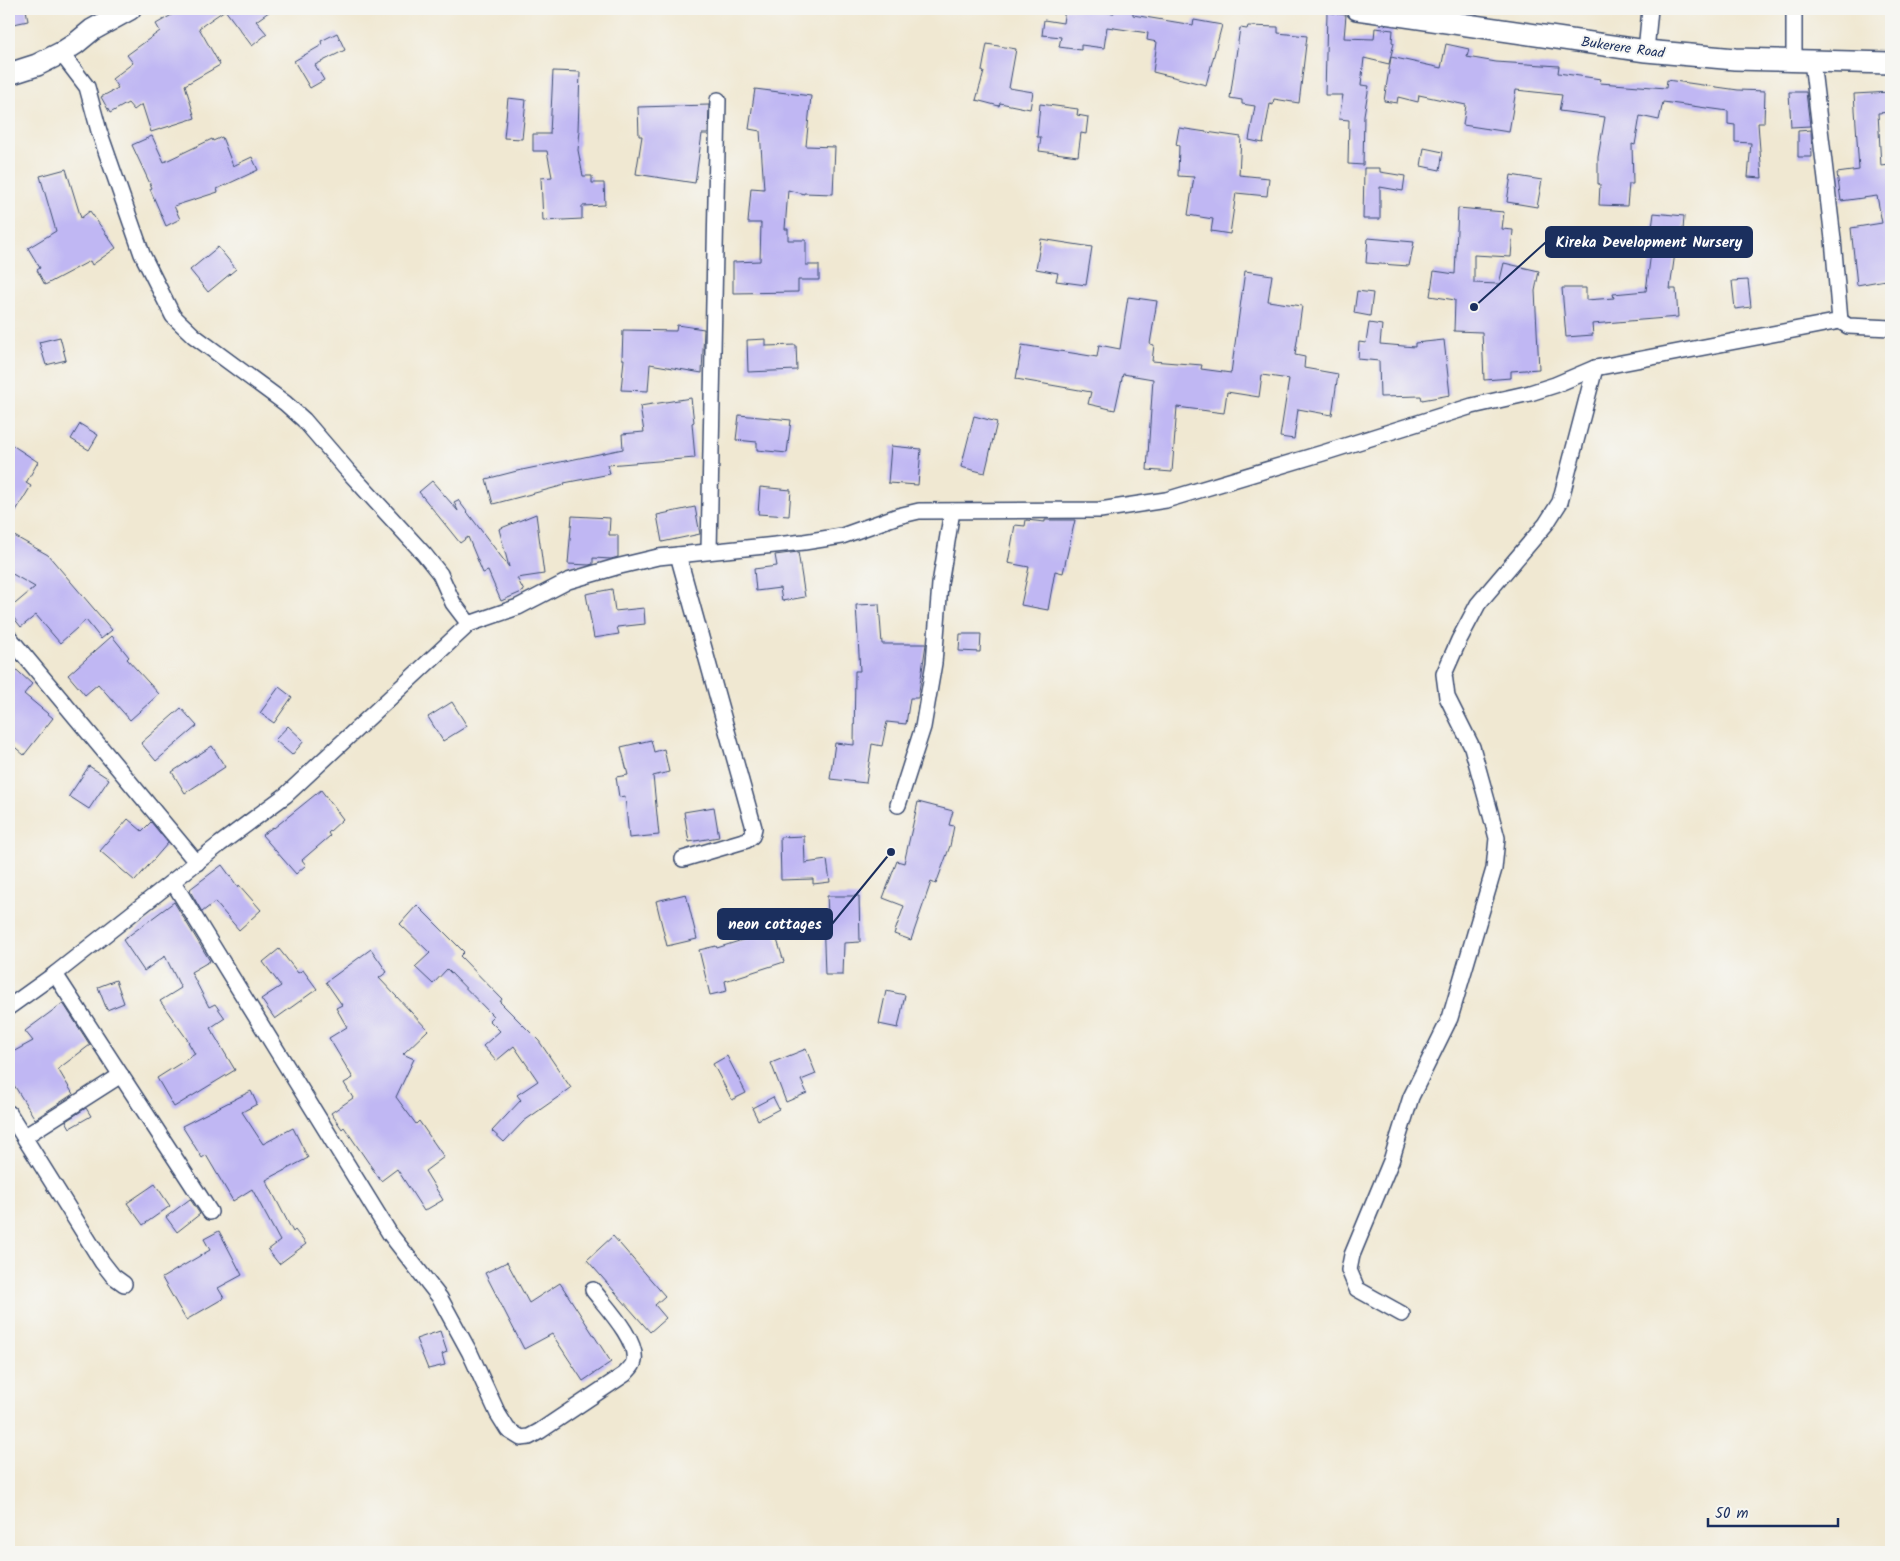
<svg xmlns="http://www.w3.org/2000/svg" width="1900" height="1561" viewBox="0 0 1900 1561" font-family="Kalam,sans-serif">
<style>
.building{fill:#c0b7f3}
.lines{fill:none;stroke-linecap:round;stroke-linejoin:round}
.street-casing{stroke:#3b4b6f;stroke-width:18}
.secondary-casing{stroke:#3b4b6f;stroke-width:24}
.street{stroke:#fff;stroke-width:15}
.secondary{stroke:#fff;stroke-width:21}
.labels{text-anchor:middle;stroke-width:4;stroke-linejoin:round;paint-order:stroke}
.street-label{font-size:14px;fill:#1b2f5e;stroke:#f6f6f2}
.leader{fill:none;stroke:#1b2f5e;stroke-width:2}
.callout-dot{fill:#1b2f5e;stroke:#f6f6f2;stroke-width:2}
.callout{fill:#1b2f5e;stroke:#1b2f5e;stroke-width:2}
.callout-label{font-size:15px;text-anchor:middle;font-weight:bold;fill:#fff}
</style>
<rect width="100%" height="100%" fill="#f6f6f2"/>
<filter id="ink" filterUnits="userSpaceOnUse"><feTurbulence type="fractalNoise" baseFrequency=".02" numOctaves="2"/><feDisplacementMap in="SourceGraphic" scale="10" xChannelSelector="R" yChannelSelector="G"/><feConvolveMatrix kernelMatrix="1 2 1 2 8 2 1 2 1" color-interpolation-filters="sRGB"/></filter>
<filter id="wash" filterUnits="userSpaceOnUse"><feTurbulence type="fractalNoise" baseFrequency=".0096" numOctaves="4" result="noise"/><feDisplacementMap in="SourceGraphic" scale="20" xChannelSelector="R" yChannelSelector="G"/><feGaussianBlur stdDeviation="1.12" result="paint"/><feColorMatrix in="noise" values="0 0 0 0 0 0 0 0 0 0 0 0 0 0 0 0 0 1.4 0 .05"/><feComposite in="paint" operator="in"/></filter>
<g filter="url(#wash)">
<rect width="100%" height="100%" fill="#f0e8d2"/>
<g id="blocks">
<g class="building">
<polygon points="9,9 26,9 28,21 9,25"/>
<polygon points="182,9 273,9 256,21 267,34 252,46 225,10 199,28 220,65 185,85 195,118 151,132 142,104 134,110 128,103 110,113 101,97 118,88 112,79 133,63 127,55 160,31 156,24"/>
<polygon points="1065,9 1114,13 1114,9 1133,12 1133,15 1193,25 1194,20 1222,25 1206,85 1153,72 1157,42 1147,40 1148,33 1107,27 1104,48 1081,45 1081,50 1059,47 1061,37 1042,35 1044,20 1063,23"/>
<polygon points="1327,12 1346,15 1344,38 1374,39 1375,28 1393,30 1392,42 1394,43 1389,64 1364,58 1361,85 1369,86 1364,115 1363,165 1348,164 1349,120 1339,119 1343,95 1325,95"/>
<polygon points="1248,26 1278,27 1278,33 1307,36 1299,103 1274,99 1273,105 1270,104 1263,143 1249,140 1255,106 1242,104 1242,100 1230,98 1240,28 1247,29"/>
<polygon points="337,33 345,50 315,65 324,80 310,88 294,61 322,45 321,41"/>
<polygon points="987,44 1016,49 1009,88 1033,92 1030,109 1000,103 999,106 976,100 984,72 982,71"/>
<polygon points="1446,44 1469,49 1467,57 1496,62 1559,66 1558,73 1601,79 1600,83 1666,88 1667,80 1738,90 1765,91 1764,123 1758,123 1762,178 1748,177 1751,143 1735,142 1735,125 1728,124 1728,111 1663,102 1659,120 1640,116 1635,145 1632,144 1633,184 1629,184 1627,206 1599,205 1600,184 1598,184 1598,157 1605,117 1559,111 1562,95 1516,90 1509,132 1463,125 1466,105 1419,95 1418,102 1398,97 1397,103 1384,101 1391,57 1441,68"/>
<polygon points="553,71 580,72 578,131 580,131 578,150 583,176 592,176 592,183 604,183 605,205 582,206 582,219 543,221 541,178 552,177 547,151 533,151 533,134 550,134"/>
<polygon points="755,89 811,96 806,146 835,147 833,194 804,193 804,194 788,190 785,229 788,229 788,240 806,240 806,265 819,265 819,280 798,280 798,292 733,293 733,262 760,261 761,223 748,223 751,188 764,189 760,131 749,129"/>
<polygon points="1789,92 1806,92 1810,126 1791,127"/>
<polygon points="1891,92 1891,112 1878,113 1881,166 1891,165 1891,279 1857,285 1851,228 1882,223 1877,196 1841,201 1837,173 1859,170 1854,94"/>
<polygon points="508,98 526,100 522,139 504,138"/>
<polygon points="1040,104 1078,109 1077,115 1088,117 1086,134 1081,133 1078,156 1039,151 1041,137 1037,137"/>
<polygon points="709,105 708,134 702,134 695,183 636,174 642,136 639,136 638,107"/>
<polygon points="1179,128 1241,137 1239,175 1269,178 1267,196 1236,193 1230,234 1211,231 1213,219 1188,215 1194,177 1178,176 1179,146 1176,145"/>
<polygon points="1811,130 1812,157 1798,157 1798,131"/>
<polygon points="152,136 164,162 212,139 213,141 222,137 233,166 252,157 258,170 217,189 218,192 174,206 180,219 166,226 150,189 152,188 132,145"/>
<polygon points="1424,148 1443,152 1440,170 1421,166"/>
<polygon points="1364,168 1380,168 1380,172 1405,176 1403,191 1380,187 1380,219 1363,219"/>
<polygon points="66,169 81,218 90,211 116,248 92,265 90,261 45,285 37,270 40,268 28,248 56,231 40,176"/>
<polygon points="1511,175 1542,180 1537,207 1507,202"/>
<polygon points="1458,208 1504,212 1502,229 1513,230 1511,257 1474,255 1474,283 1499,284 1504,263 1539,271 1535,291 1539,369 1511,371 1511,378 1484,380 1482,332 1454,331 1455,300 1430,296 1434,271 1455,274"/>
<polygon points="1654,213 1684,216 1683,231 1678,231 1670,289 1676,289 1678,317 1592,324 1593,335 1566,337 1562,288 1586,288 1586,300 1614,298 1613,294 1646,291 1654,229 1652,228"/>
<polygon points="1368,238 1414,242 1409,266 1366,263"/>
<polygon points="1041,239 1092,247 1086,285 1056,281 1058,273 1036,269"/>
<polygon points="218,247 236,269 208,292 190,270"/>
<polygon points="1245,271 1272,275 1268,301 1302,306 1295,355 1305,357 1304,368 1338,374 1332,415 1298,409 1294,439 1280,437 1289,379 1262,375 1259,397 1227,392 1224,413 1177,407 1172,472 1147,470 1153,379 1123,374 1115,410 1088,404 1091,392 1016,379 1022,345 1097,357 1099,345 1120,349 1128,297 1157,301 1150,344 1154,345 1152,361 1202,365 1201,369 1231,373"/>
<polygon points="1748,280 1751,307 1735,309 1732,281"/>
<polygon points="1357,291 1373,293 1370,316 1354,313"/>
<polygon points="1369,323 1382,325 1380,344 1415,347 1415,343 1444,340 1450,395 1422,400 1421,396 1380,397 1379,361 1358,359 1359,342 1366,343"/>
<polygon points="677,325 704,329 702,373 650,364 648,391 621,390 624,359 622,359 623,330 676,331"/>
<polygon points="60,337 66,360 46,365 39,342"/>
<polygon points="766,339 766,346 796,345 797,370 748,372 747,340"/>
<polygon points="691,398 694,422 692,423 695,458 608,465 610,474 564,483 565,485 493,504 486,479 517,471 623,449 622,434 644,432 640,406"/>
<polygon points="739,415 791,420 787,453 757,450 757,442 736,440"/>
<polygon points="974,416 997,422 985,473 961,467"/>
<polygon points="80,424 98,435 89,450 71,439"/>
<polygon points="9,443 38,462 26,483 31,486 9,522"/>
<polygon points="891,446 921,449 918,485 888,483"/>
<polygon points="432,481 458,511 454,502 458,500 509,567 499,529 536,514 544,574 517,578 524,591 501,601 488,571 483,573 468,537 460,543 419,492"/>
<polygon points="760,487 791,490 789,516 758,514"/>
<polygon points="695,507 700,534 662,542 657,515"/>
<polygon points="572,516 610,518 609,535 618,535 618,557 611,559 593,558 593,564 589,565 568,564"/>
<polygon points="1026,520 1045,522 1045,520 1075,520 1063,573 1055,571 1048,610 1021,605 1029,567 1008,563 1015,525 1025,526"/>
<polygon points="9,533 48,555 112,630 101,639 86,620 60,643 36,615 21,627 9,612 9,609 35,587 9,572"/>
<polygon points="798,552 805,597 782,601 780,588 756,591 754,569 777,566 775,555"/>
<polygon points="612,589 615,611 644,608 645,624 617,627 619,634 594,638 586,594"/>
<polygon points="879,604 882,644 926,644 918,698 910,698 906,724 887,722 882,746 872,744 866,783 830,779 835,743 854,745 855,671 860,671 856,605"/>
<polygon points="960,634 981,634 980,652 959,651"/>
<polygon points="112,636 129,657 127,659 159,694 130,720 98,684 85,695 68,675"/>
<polygon points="9,663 32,684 24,694 53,718 24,755 9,742"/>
<polygon points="279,687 292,697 274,723 260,713"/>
<polygon points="452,702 467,726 443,741 428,717"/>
<polygon points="181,708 197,726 156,761 141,743"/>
<polygon points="288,726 304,741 292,755 275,740"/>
<polygon points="651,740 654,752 664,749 669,772 653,776 659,835 629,838 625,796 619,797 616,777 628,775 621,747"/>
<polygon points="212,746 225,767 185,793 172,772"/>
<polygon points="89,766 109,779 89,809 69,796"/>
<polygon points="321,790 343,819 328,833 330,836 302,860 306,865 296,874 262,835 273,827 274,828"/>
<polygon points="918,802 953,811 949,825 954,826 950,846 936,884 931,882 911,940 894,934 904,906 883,898 897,861 904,863"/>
<polygon points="714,807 719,837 689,842 684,812"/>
<polygon points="128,819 142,831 151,822 168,843 135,881 100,851"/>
<polygon points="804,836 805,863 827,860 830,882 813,884 813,879 781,880 780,837"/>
<polygon points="222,865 238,887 239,885 261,910 239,930 215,902 202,912 190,891 191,890 190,889"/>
<polygon points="686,894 697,939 667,946 656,901"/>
<polygon points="827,896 859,896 860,942 844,943 843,975 825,975 823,914 828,914"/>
<polygon points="174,902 210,961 191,972 209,1007 215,1004 225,1018 210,1028 235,1070 174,1107 157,1078 195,1054 188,1042 189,1042 160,1001 181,988 165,956 144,971 123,940"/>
<polygon points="417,905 464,952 460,956 502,999 500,1002 539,1041 571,1088 524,1121 504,1142 492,1131 521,1100 517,1095 538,1081 514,1046 496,1061 483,1046 500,1031 489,1020 493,1016 447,969 433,984 415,967 430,953 400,924"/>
<polygon points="774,930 784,962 725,981 727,991 710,995 699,950 716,946 717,948"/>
<polygon points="279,949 298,973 303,970 317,989 275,1019 261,999 281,986 263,962"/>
<polygon points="371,949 387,972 379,978 428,1030 403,1054 414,1059 396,1097 416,1124 419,1121 444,1157 425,1171 443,1200 424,1211 397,1169 381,1181 344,1127 342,1129 331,1113 353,1098 344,1083 353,1078 329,1038 347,1027 336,1008 342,1005 326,982"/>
<polygon points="116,980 124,1003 107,1010 98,987"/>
<polygon points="886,991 905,995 898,1028 879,1024"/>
<polygon points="63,1003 90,1045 58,1069 73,1094 35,1119 9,1077 9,1054 33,1041 25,1031"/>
<polygon points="806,1049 816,1074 801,1080 807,1093 786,1102 771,1063"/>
<polygon points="727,1056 746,1093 732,1100 713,1064"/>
<polygon points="251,1091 257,1104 242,1112 263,1144 293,1128 308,1158 266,1180 293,1232 295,1230 306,1244 279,1264 268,1250 280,1241 252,1189 233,1201 206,1155 202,1158 182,1126"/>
<polygon points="773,1097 779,1109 758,1120 752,1108"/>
<polygon points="86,1108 91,1116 70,1128 66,1121"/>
<polygon points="155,1184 170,1206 143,1225 127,1203"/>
<polygon points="190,1199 200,1214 177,1232 166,1217"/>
<polygon points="219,1231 242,1275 218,1288 224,1298 186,1320 162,1278 210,1250 204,1239"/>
<polygon points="613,1236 665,1296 655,1305 666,1318 650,1332 587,1260"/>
<polygon points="507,1262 529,1303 560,1283 611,1362 583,1381 552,1334 524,1349 485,1273"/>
<polygon points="440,1331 447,1352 442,1354 445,1365 428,1369 416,1339"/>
</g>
</g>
</g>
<g filter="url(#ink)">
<use href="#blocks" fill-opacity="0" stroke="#3b4b6f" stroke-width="1"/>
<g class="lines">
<g class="street-casing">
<g id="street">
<polyline points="1646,51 1650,9"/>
<polyline points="61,53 87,87 99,131 142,254 173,316 194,336 285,403 304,420 347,470 424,554 440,574 453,603 469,624"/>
<polyline points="1794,61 1794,9"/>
<polyline points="1840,321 1848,326 1891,328"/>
<polyline points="709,551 718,100"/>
<polyline points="678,555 754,828 752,836 747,840 683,859"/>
<polyline points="9,637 197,863"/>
<polyline points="898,805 923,727 934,663 940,584 952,511"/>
<path d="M173,882L390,1234L440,1298L470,1353L498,1414L508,1430L521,1438L529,1437L540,1431L625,1374C628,1370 633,1367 634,1361C638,1340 605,1306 593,1290"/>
<polyline points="55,974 210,1212"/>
<polyline points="9,1007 55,974 220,844 286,795 469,624 518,607 568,581 616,567 658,557 804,542 842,536 898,516 919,511 1100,510 1166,500 1323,453 1472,406 1530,393 1555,385 1595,368 1840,321 1833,239 1812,61"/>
<polyline points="9,1113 102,1262 113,1276 124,1284"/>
<polyline points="24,1137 121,1075"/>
<polyline points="1402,1314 1357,1289 1349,1270 1352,1255 1391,1161 1411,1097 1450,1018 1494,869 1497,838 1489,808 1472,747 1447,697 1444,674 1459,640 1478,604 1546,524 1560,502 1595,368"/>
</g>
</g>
<g class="secondary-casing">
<g id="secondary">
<polyline points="1357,9 1646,51 1735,59 1891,63"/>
<polyline points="9,74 37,65 61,53 75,44 92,30 130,9"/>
</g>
</g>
<use href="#street" class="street"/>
<use href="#secondary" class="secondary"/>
</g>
</g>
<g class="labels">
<g class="street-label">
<text transform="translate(1623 47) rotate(8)" y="5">Bukerere Road</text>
</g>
</g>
<path class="leader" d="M1474 307L1546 242M891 852L832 924"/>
<g class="callout-dot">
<circle cx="1474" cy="307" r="5"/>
<circle cx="891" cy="852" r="5"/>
</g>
<g class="callout">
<rect x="1546" y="227" width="206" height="30" rx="5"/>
<rect x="718" y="909" width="114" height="30" rx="5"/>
</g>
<g class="callout-label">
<text x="1649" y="247">Kireka Development Nursery</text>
<text x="775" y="929">neon cottages</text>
</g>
<rect width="1900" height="1561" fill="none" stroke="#f6f6f2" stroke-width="30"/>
<path d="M1708 1518v8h130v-8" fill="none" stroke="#1b2f5e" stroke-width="2.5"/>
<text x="1715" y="1518" font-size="15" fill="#1b2f5e" stroke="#f6f6f2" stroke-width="4" paint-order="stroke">50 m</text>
</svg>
